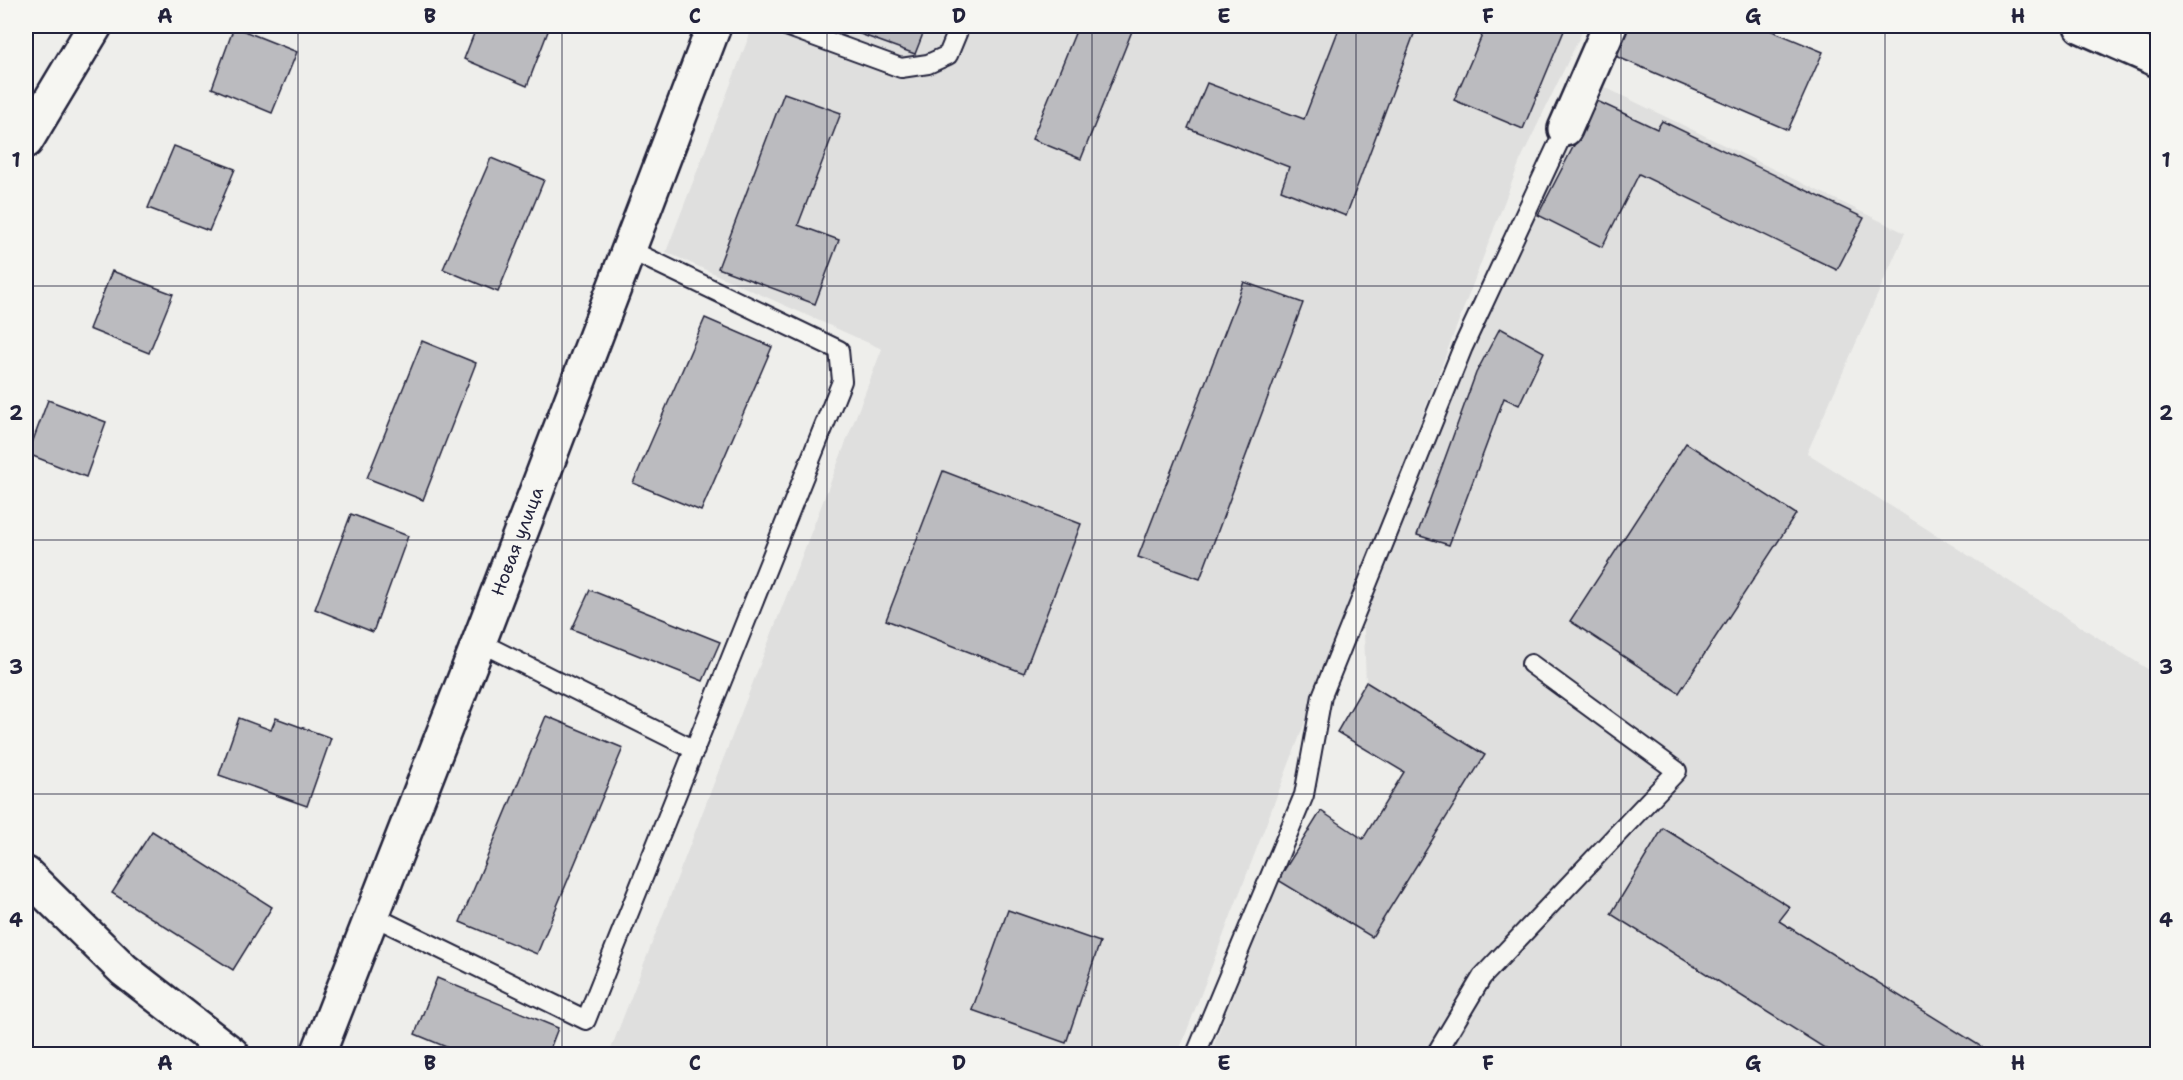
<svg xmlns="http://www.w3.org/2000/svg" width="2183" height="1080" viewBox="0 0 2183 1080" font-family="'Shantell Sans',sans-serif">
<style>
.built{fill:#dfdfde}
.building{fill:#bbbbbf;stroke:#22223b;stroke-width:1.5}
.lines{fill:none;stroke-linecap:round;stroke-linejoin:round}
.service-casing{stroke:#22223b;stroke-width:22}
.minor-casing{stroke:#22223b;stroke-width:38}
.tertiary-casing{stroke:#22223b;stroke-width:38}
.service{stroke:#f6f6f2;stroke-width:18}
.minor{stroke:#f6f6f2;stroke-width:33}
.tertiary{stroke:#f6f6f2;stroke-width:33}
.grid{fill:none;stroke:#22223b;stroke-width:1.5;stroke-opacity:0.55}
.labels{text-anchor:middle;stroke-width:5;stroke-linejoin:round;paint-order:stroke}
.street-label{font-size:18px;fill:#22223b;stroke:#f6f6f2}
.neatline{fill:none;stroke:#22223b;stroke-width:2}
.grid-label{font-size:20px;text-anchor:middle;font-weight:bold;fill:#22223b}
</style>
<rect width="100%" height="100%" fill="#eeeeeb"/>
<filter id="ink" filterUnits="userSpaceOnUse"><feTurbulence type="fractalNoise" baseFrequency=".0167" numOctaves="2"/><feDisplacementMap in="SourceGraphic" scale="12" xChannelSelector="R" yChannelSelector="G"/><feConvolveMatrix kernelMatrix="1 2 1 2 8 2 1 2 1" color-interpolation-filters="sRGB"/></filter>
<g filter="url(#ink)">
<g class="built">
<polygon points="753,26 1585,26 1520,161 1178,1054 609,1054 882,349 666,252"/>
<polygon points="1596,83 1905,233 1807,453 2157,675 2157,1054 1210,1054 1278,880 1372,936 1485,756 1366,682 1363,610 1464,357"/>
</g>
<g class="building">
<polygon points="477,26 550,26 527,86 464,59"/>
<polygon points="838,26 926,26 915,54"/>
<polygon points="1078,26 1134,26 1081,159 1032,139"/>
<polygon points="1340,26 1417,26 1346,216 1281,190 1289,167 1188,128 1207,83 1304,119"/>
<polygon points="1486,26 1566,26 1523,129 1454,100"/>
<polygon points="1626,26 1760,26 1823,52 1788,130 1613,55"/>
<polygon points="234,27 297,52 272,113 212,88"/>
<polygon points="784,93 841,113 798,225 839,240 815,304 718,268"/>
<polygon points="1597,101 1657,129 1662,121 1864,218 1837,270 1639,174 1602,247 1538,215"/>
<polygon points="174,146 235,169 209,231 148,208"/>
<polygon points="491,158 544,180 498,292 443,269"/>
<polygon points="112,271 173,294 149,353 89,329"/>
<polygon points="1244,282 1303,303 1200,579 1138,557"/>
<polygon points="705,318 772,347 701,511 633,483"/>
<polygon points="1500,328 1544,352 1519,405 1504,398 1449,545 1417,535 1476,373"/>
<polygon points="422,341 476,363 423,500 367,478"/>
<polygon points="48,400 106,422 86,477 28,454"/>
<polygon points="1686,443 1796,514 1679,693 1570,621"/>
<polygon points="943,471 1081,524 1024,673 886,620"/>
<polygon points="351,514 408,536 373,632 315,609"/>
<polygon points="590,590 720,642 703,681 572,629"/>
<polygon points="1366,682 1485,755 1372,937 1278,880 1321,811 1363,839 1404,772 1337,732"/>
<polygon points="546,716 623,748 537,954 460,922"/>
<polygon points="239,718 271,730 276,718 331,738 307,806 219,775"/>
<polygon points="1663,828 1790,907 1779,921 1993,1054 1834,1054 1611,914"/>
<polygon points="152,831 272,907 233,970 112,893"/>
<polygon points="1008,910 1100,942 1066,1043 972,1010"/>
<polygon points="437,978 558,1028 548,1054 463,1054 415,1034"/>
</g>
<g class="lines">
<g class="service-casing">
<g id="service">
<polyline points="786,26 901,68 928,64 948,55 960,26"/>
<polyline points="479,642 695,750"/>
<polyline points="373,916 586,1020 842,381 839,350 630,250"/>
<polyline points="1196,1054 1304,795 1322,696 1463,347 1565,129"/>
<polyline points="1436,1054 1482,977 1677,771 1531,664"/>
</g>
</g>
<g class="minor-casing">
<g id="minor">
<polyline points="2081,26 2158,60"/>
<polyline points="1565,129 1610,26"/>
<polyline points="26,141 95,26"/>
<polyline points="26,874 124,970 232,1054"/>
</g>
</g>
<g class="tertiary-casing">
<g id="tertiary">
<path id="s1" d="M318,1054L479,642L714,26"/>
</g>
</g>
<use href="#service" class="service"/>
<use href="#minor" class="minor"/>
<use href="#tertiary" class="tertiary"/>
</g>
</g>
<path class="grid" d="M298,26V1054M562,26V1054M827,26V1054M1092,26V1054M1356,26V1054M1621,26V1054M1885,26V1054M26,286H2158M26,540H2158M26,794H2158"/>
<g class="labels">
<g class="street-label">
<text dy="6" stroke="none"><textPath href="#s1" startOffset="550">Новая улица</textPath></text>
</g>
</g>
<rect width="2183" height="1080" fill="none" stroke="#f6f6f2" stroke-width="66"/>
<rect x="33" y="33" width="2117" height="1014" class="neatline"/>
<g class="grid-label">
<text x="165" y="23">A</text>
<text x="430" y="23">B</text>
<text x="695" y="23">C</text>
<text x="959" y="23">D</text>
<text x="1224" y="23">E</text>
<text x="1488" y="23">F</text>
<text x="1753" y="23">G</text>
<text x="2018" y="23">H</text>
<text x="16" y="167">1</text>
<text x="2166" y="167">1</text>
<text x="16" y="420">2</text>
<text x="2166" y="420">2</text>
<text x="16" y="674">3</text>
<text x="2166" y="674">3</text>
<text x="16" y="927">4</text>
<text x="2166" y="927">4</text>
<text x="165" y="1070">A</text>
<text x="430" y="1070">B</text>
<text x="695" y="1070">C</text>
<text x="959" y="1070">D</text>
<text x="1224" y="1070">E</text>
<text x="1488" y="1070">F</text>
<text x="1753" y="1070">G</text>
<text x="2018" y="1070">H</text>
</g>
</svg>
